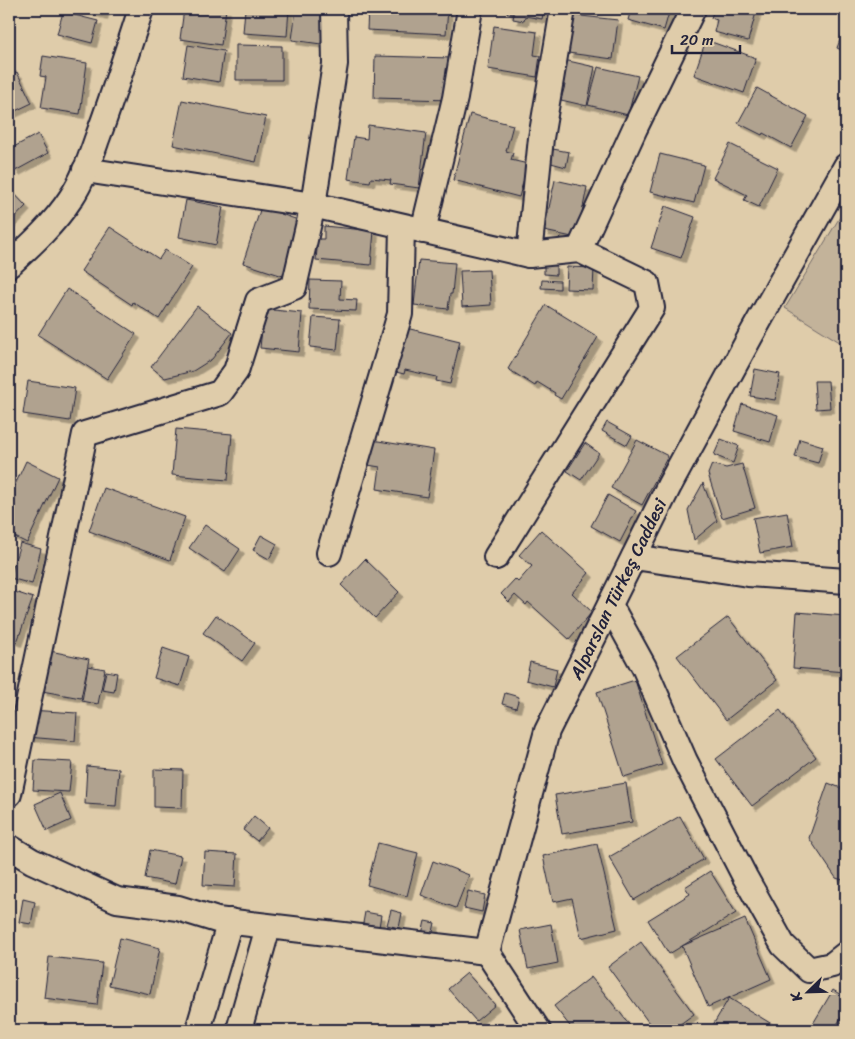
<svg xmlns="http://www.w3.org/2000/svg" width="855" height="1039" viewBox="0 0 855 1039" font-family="Sriracha,sans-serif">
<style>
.green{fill:#c3b39a;stroke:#726a6a}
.building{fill:#b0a28f;stroke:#22223b;filter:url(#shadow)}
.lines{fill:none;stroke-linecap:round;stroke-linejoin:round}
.minor-casing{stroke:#22223b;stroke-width:28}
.minor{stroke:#dfccaa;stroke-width:24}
.labels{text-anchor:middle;stroke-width:4;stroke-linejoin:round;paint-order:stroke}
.street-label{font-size:18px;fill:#22223b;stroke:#dfccaa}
</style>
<defs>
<filter id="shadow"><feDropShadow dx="4.5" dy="4.5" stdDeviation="0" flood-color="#0004"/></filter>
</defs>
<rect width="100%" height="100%" fill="#dfccaa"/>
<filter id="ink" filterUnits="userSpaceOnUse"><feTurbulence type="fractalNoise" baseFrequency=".02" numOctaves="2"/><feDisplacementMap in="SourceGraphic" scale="10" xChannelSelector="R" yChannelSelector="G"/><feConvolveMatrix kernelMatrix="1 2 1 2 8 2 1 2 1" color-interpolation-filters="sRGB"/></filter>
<g filter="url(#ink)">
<polygon class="green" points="846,207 846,346 785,308"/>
<g class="building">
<polygon points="81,9 105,9 103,15"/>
<polygon points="184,9 226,9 221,45 180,39"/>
<polygon points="245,9 289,9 287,36 243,33"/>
<polygon points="296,9 330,9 324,17 321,44 292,40"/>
<polygon points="368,9 448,9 446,34 367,30"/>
<polygon points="508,9 544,9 542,19 525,16 524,21 513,19 514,14 507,13"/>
<polygon points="631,9 670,9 664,30 628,20"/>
<polygon points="714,9 757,9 748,41 714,32 717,20 711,18"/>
<polygon points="63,12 98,21 92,43 57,34"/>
<polygon points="572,15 618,20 613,59 568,53"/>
<polygon points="494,26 537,32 534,55 540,56 537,77 488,69"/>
<polygon points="845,26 846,27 846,52 837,48"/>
<polygon points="706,40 756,58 744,93 694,75"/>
<polygon points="188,45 224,51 219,82 183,76"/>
<polygon points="236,45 282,46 282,80 236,80"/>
<polygon points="43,56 87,63 80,114 41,108 46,77 40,76"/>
<polygon points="375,56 452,58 451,100 374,98"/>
<polygon points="564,60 595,67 587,106 561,100 565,85 558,83"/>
<polygon points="598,67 638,76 628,115 588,105"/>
<polygon points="17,72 32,103 9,114 9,76"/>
<polygon points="757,88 808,116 791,148 763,133 762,135 738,123"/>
<polygon points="182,100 266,117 256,162 173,145"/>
<polygon points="470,114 513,125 506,151 513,153 511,160 528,164 519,197 453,180"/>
<polygon points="368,125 426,133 419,188 390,184 391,180 371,178 370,182 348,179 354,137 367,139"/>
<polygon points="38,134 48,153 15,171 9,161 9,154 12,152 10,149"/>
<polygon points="730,144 778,168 759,207 744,200 747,195 713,178"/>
<polygon points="553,149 569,152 566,167 551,163"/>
<polygon points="660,154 704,165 694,203 650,192"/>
<polygon points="555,180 587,187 577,238 544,231"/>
<polygon points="9,188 26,206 9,224"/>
<polygon points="186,200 223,207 216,245 179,237"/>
<polygon points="665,206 695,217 681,258 651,248"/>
<polygon points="261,207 301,221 283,276 243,263"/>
<polygon points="324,226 374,231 371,265 316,260 318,239 324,239"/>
<polygon points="110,227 159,259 165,250 192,267 159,319 133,302 132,305 81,271"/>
<polygon points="419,260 455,263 452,294 450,294 448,309 414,305"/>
<polygon points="544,265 556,265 556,275 544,274"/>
<polygon points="567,267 594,268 593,290 566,289"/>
<polygon points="489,270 491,305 462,307 460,271"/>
<polygon points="310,280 341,281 340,299 357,300 356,311 309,309"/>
<polygon points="542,280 560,281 560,289 541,288"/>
<polygon points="67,289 136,334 107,379 38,335"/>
<polygon points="546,305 598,337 561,399 554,395 555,393 537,382 535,386 508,369"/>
<polygon points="197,306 232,333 212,359 193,371 165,378 151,367"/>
<polygon points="264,309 302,313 299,352 260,348"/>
<polygon points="313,317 340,319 337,350 310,347"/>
<polygon points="406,328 460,341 450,384 436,381 437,377 405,370 404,374 396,372"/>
<polygon points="755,369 780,374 775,400 750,396"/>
<polygon points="28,381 75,388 70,421 23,414"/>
<polygon points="814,381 828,381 830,408 816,409"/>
<polygon points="742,404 778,415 770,442 734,431"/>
<polygon points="607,422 632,436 627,445 602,431"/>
<rect x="845" y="424" width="1" height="28"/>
<polygon points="176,429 232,434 228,480 172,475"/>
<polygon points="721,439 739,446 733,463 714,455"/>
<polygon points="800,439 823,446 818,463 795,457"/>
<polygon points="372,440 434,450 427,497 377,489 380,467 368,465"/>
<polygon points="637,440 668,456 642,505 611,488"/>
<polygon points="585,443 599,453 581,480 567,471"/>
<polygon points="26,461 58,477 27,543 9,534 9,484 14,487"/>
<polygon points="712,464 726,468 742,464 755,508 722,518 708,474"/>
<polygon points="703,483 717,521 694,540 688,510"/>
<polygon points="104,488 185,517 170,560 89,531"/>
<polygon points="608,495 636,511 620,542 591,526"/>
<polygon points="846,505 846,533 842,533 841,506"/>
<polygon points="787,512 793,547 760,553 753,518"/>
<polygon points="205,525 240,549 225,572 189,548"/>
<polygon points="541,530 589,573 572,593 592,612 569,639 528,602 526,605 515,595 509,602 501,594 515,579 518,582 532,566 519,555"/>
<polygon points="261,535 277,544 269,559 253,550"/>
<polygon points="20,543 41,549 32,584 10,578"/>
<polygon points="365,559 399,592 375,618 341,585"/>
<polygon points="9,590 33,598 17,642 9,639"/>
<polygon points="797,612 846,616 846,672 793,668"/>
<polygon points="216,615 255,643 242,661 203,633"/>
<polygon points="728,617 777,680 726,720 677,656"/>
<polygon points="163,648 189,657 180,686 154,678"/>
<polygon points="50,651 89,659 81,698 42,691"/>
<polygon points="530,662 557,669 553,687 526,680"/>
<polygon points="88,666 105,669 98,704 82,701"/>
<polygon points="106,671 117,673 114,692 102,690"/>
<polygon points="635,680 662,765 624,777 597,692"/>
<polygon points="505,693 519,697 516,708 502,704"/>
<polygon points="845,698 846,699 846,725 841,724"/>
<polygon points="29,710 77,713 75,741 27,737"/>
<polygon points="780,710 816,757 752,806 716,759"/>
<polygon points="35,760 72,762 69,792 33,790"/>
<polygon points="87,766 119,769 116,806 85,804"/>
<polygon points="154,769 183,770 182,808 154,807"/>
<polygon points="626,783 632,822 562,834 555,795"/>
<polygon points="828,783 846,790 846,881 836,878 809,838"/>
<polygon points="60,793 71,820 47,831 35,804"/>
<polygon points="254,816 268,828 257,841 243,830"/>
<polygon points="680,816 704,859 634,900 609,857"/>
<polygon points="378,843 418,853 407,896 367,885"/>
<polygon points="597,844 617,929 581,938 572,898 553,902 543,856"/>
<polygon points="150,850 181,856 175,884 145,878"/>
<polygon points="205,852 237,854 235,887 203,885"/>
<polygon points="433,861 469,875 456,908 421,895"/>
<polygon points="710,871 736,913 669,954 648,920 690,894 685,887"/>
<polygon points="468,891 485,895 482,912 464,908"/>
<polygon points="23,899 35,902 31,924 19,922"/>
<polygon points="391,910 402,913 399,928 387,925"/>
<polygon points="365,912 381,915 379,927 363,923"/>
<polygon points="745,919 771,979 708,1007 682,946"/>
<polygon points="425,921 435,923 432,936 422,934"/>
<polygon points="551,924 558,963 528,969 520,930"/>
<polygon points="120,938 160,948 150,994 109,985"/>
<polygon points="641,942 694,1014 672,1030 654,1030 608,967"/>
<polygon points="49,957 102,963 97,1005 44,998"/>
<polygon points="467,973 495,1005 476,1021 448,989"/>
<polygon points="591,977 634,1030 573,1030 554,1006"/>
<polygon points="833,990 846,998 846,1009 834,1030 817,1030 811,1027"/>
<polygon points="729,998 780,1029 780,1030 710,1030"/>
</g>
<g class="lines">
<g class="minor-casing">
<g id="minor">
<polyline points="85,170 313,205 529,255 579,250 647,283 652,308 496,557"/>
<polyline points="423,231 455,98 470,9"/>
<polyline points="579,250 635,128 693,9"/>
<polyline points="529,255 541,138 563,9"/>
<path d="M9,265C32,244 54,224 71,198C83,180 90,159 97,139C113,96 127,52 141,9"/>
<polyline points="329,553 400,314 402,227"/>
<polyline points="634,557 748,574 846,581"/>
<polyline points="610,605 644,667 685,761 745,877 783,945 809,970 832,965 846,954"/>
<polyline points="9,794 85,434 220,393 236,371 258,301 294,287 313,205 335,64 334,9"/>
<polyline points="9,847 32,861 117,900 178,908 217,920 487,952"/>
<polyline points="198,1030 230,921"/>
<polyline points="239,1030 268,927"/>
<polyline points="538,1030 487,952 547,731 669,486 750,337 846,166"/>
</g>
</g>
<use href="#minor" class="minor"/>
</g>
</g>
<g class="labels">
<g class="street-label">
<text transform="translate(618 589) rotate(-64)" y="6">Alparslan Türkeş Caddesi</text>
</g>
</g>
<rect width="855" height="1039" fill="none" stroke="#dfccaa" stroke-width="30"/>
<rect x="15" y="15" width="825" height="1009" fill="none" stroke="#22223b" stroke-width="2" filter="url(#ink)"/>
<g transform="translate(808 992) rotate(247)" stroke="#dfccaa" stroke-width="4" paint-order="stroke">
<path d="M0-4L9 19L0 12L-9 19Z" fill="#22223b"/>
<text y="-8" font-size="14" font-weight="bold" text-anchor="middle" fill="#22223b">K</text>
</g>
<path d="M672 45v8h68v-8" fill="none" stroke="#22223b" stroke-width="2.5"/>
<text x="680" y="45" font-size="15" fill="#22223b" stroke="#dfccaa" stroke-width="4" paint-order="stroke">20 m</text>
</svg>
